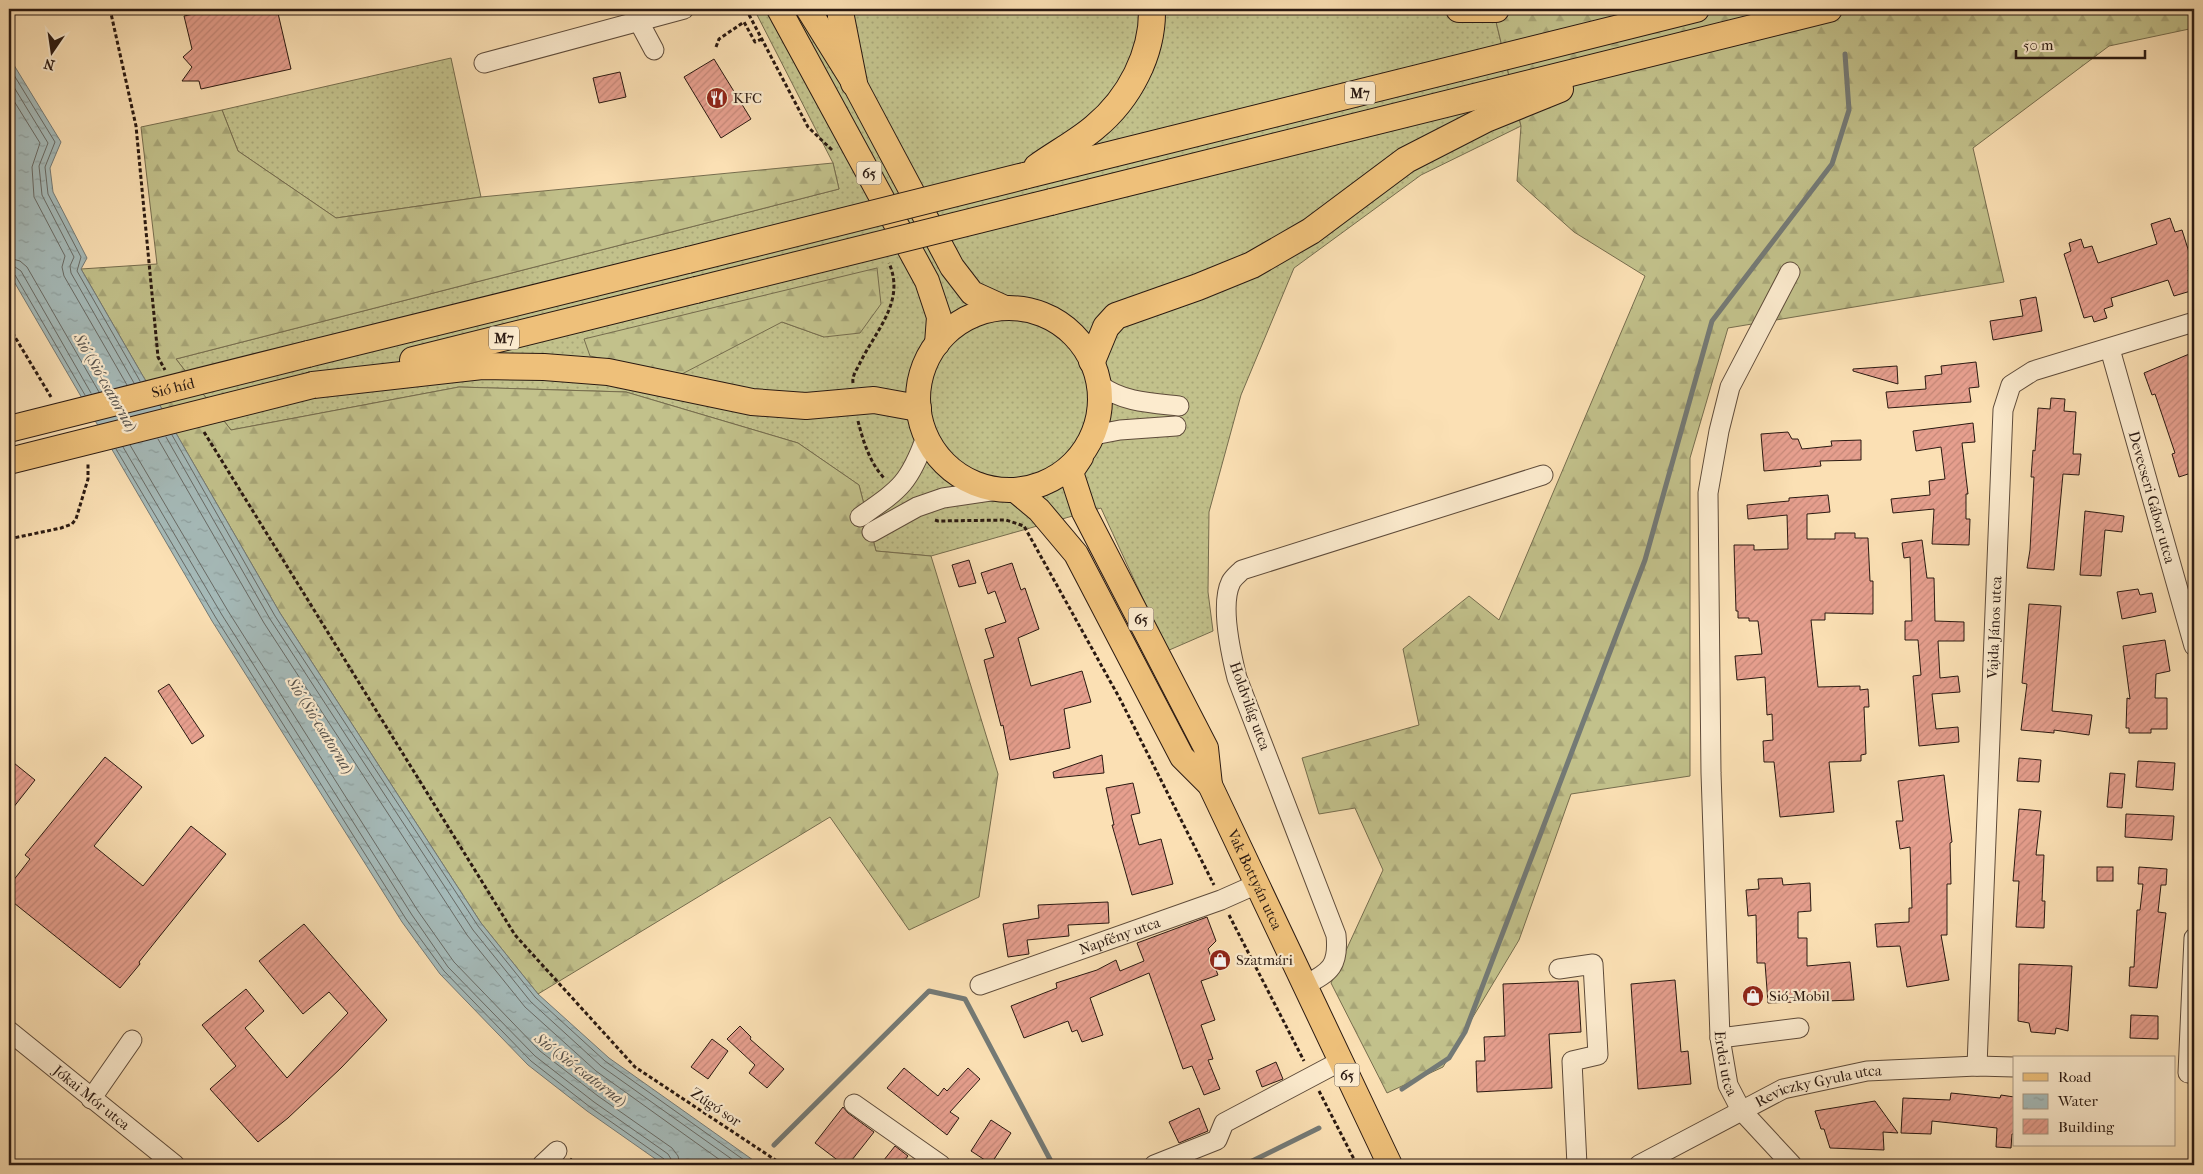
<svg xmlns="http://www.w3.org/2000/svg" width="2203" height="1174" viewBox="0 0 2203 1174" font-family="'IM FELL French Canon',serif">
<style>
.grass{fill:url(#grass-dots);stroke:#766d4e;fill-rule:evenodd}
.forest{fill:url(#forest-firs);stroke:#766d4e}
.water{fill:url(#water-ripples);stroke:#747a76}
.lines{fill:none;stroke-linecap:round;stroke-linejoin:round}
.shore{stroke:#686a65;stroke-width:1}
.stream{stroke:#747a76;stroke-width:5}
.building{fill:url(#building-hatch);stroke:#2a1911}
.minor-casing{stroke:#5e4b3a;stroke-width:21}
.major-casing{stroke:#2a1911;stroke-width:26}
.highway-casing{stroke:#2a1911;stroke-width:28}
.path{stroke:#2a1911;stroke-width:3;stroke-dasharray:4 2.5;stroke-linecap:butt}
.minor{stroke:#fcebce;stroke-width:19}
.major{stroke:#eec07a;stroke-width:24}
.highway{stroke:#eec07a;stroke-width:26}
.highway-bridge-casing{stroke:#2a1911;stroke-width:28;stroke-linecap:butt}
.highway-bridge{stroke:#eec07a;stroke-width:26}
.labels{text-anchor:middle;stroke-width:4.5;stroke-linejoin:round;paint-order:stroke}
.shield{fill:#fcebce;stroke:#69584a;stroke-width:1}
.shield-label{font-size:14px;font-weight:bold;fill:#2a1911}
.poi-label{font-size:15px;fill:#2a1911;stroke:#fcebce;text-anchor:start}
.street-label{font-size:15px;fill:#2a1911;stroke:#fcebce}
.water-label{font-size:16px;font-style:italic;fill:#55514c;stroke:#fcebce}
</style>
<defs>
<pattern id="grass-dots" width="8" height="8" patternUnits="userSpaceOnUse" patternTransform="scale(1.25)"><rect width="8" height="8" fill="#c2c18b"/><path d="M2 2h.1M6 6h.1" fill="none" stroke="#a7a577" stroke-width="1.8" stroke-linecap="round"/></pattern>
<pattern id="forest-firs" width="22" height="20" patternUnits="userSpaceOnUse" patternTransform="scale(1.25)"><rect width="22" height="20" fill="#c2c18b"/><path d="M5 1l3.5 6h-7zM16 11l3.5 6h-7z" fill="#a7a577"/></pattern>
<pattern id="water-ripples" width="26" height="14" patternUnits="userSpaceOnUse" patternTransform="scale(1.25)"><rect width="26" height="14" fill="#a5bab9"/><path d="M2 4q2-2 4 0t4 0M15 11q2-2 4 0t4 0" fill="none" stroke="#8e9f9e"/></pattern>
<pattern id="building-hatch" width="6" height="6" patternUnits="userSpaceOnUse" patternTransform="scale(1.25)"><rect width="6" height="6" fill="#e69f8e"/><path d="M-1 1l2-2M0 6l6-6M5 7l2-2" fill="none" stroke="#c58879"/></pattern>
</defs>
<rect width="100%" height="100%" fill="#fbe0b4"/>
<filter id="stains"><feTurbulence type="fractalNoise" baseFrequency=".004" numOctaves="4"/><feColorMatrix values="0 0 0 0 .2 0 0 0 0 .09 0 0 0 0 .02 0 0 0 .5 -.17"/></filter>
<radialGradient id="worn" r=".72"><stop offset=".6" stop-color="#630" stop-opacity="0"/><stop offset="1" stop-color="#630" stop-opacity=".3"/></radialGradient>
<g class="grass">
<path d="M754,9H1493L1521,126L1421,175L1294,268L1241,395L1209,512L1208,592L1213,631L1167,651L1101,508L931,556L876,551L859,485L798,443L626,392L459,387L231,430L176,359L839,189L833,163ZM877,269L824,337L782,322L584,340Z"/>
<polygon points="451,58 481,197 336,218 238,151 222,110"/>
</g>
<g class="forest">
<polygon points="1493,9 2194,9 2194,28 2109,46 1973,148 2004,282 1728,328 1690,458 1690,776 1571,794 1519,940 1443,1067 1387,1093 1331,983 1383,870 1355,808 1319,814 1302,758 1419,725 1403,649 1469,596 1499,620 1645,276 1574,232 1517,181 1521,126"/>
<polygon points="222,110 238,151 336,218 481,197 833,163 839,189 176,359 231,430 459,387 626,392 798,443 859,485 876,551 931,556 998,774 979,897 909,930 830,817 538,994 481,923 280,613 81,269 157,264 141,127"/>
<polygon points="877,268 881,304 860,333 824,337 782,322 680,375 590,356 584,339"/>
</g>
<polygon class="water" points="9,57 61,142 50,168 53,192 87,258 81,269 280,613 481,923 538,994 609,1058 760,1165 664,1165 587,1111 528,1065 440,974 402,922 212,621 9,273"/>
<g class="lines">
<g class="shore">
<polyline points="9,67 55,142 45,167 48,194 81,257 77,271 140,381"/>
<polyline points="9,79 48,143 39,166 42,195 74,257 70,266 71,273 134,383"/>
<polyline points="9,93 40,143 32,167 34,197 65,256 62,267 64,276 127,385"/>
<polyline points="9,258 20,261 27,267 99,392"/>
<polyline points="9,266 15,267 21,271 91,393"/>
<polyline points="9,272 15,275 85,395"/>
<polyline points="172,435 275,616 478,926 535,997 605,1061 751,1165"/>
<polyline points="166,437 270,619 473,930 531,1002 601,1066 740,1165"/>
<polyline points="158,439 264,623 467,935 525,1007 596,1071 727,1165"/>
<polyline points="130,445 228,611 418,911 454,962 540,1051 598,1096 672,1148 678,1156 680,1165"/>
<polyline points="123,447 222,615 412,915 448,967 535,1056 594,1102 668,1154 671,1159 673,1165"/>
<polyline points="116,449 216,618 406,919 444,971 531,1061 590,1107 664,1159 666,1165"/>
</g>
<g class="stream">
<polyline points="1402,1089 1449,1058 1465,1032 1645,560 1712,321 1832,164 1849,110 1845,54"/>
<polyline points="774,1145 929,991 965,999 1053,1165"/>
<polyline points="1244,1165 1319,1128"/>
</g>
</g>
<g class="building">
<polygon points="217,9 277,9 291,69 201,89 199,81 182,81 192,67 183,57 192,49 184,16"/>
<polygon points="714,59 751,119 721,138 684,77"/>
<polygon points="620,72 626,97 599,103 593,78"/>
<polygon points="2170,218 2175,232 2182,230 2194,268 2188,270 2194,290 2174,296 2168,280 2111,298 2113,306 2104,309 2107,318 2094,322 2092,316 2084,318 2064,254 2071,251 2069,243 2081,239 2084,248 2092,246 2098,263 2157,244 2151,224"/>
<polygon points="2036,297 2042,331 1993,340 1990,321 2023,316 2020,300"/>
<polygon points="2194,352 2194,472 2179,477 2172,454 2175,453 2155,394 2152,395 2144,373"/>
<polygon points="1976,362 1979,387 1969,388 1971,402 1888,408 1886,392 1926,389 1925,376 1942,374 1941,366"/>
<polygon points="1897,366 1898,384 1853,371 1853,369"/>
<polygon points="2051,398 2065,399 2064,411 2076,412 2073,454 2081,454 2079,475 2063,474 2054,570 2027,568 2030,550 2034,477 2031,477 2033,450 2035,451 2038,408 2050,409"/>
<polygon points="1973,423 1975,442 1962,443 1968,494 1966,494 1966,519 1970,519 1969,545 1932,544 1934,509 1893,513 1891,499 1930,495 1929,481 1945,479 1941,447 1916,451 1913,431"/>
<polygon points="1788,432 1792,439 1798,439 1802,449 1832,446 1831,441 1861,440 1861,460 1820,461 1821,466 1764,471 1761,434"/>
<polygon points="1828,495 1830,512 1807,514 1807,539 1835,539 1835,533 1855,533 1855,538 1868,538 1870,581 1873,581 1873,614 1825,613 1825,620 1811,620 1818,687 1860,686 1860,690 1868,689 1869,707 1864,707 1866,754 1861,755 1861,761 1829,762 1834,812 1780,817 1774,762 1764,762 1763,741 1773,740 1772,714 1767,715 1765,677 1737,680 1735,656 1762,654 1758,621 1749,621 1749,618 1738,618 1738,611 1736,611 1734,545 1754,545 1754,550 1788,549 1787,515 1748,519 1747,505 1789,501 1789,498"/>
<polygon points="2085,511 2124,516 2122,532 2105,530 2101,576 2080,575"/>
<polygon points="1922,540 1927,578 1934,578 1935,621 1964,622 1964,641 1938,641 1940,678 1958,676 1960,692 1932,694 1936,729 1958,727 1959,742 1919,746 1913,676 1921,675 1918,640 1905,640 1905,621 1912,621 1910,557 1904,558 1902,543"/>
<polygon points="969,560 976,583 959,587 952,565"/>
<polygon points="1012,563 1021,590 1025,588 1039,629 1018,638 1031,686 1082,671 1091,702 1064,709 1070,748 1010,760 1003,725 1001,726 984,660 994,657 985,629 1006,622 995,591 988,594 981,573"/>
<polygon points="2138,589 2140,595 2152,593 2156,612 2122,619 2117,592"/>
<polygon points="2029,604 2061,606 2052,711 2092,715 2089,735 2054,730 2054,733 2021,730 2027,684 2022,683"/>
<polygon points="2165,640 2170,671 2156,674 2155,698 2167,698 2167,729 2151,729 2151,733 2129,733 2129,728 2126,728 2127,698 2130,699 2123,646"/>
<polygon points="169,684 204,736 192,744 158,691"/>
<polygon points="1102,755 1104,773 1054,778 1053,772"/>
<polygon points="105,757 142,787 94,846 143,886 191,826 226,854 139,962 140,964 120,988 9,899 9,886 30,859 25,855"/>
<polygon points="2019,758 2041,760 2039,782 2017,781"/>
<polygon points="9,759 35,780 9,813"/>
<polygon points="2138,761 2175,763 2173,790 2136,787"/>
<polygon points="2110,773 2125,774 2122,808 2107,807"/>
<polygon points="1944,775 1952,842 1950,843 1951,884 1947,884 1947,935 1941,935 1949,980 1907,987 1900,946 1877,947 1875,924 1909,922 1909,908 1912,908 1910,847 1900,849 1896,821 1903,821 1898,781"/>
<polygon points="1133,783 1140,813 1131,815 1139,845 1161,839 1173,884 1132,895 1112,825 1114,825 1106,788"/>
<polygon points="2019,809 2041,811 2036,855 2044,855 2042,901 2045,901 2044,928 2016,927 2019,881 2013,881"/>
<polygon points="2126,814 2174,816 2172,840 2125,837"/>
<rect x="2097" y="867" width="16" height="14"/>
<polygon points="2139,867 2167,869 2166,885 2161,885 2158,912 2166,913 2157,988 2129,986 2130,967 2134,967 2137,910 2140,910 2143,884 2138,884"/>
<polygon points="1782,878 1783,885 1810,883 1811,911 1798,912 1798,938 1807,938 1807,966 1850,962 1854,1000 1768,1003 1765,963 1757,963 1756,915 1748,916 1746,890 1759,889 1758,879"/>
<polygon points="1108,902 1109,923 1068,925 1069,936 1027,940 1029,954 1008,957 1003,924 1039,918 1038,905"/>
<polygon points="1207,917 1216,941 1208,949 1218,975 1201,981 1215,1020 1201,1025 1213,1059 1208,1060 1220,1089 1204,1095 1192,1066 1183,1069 1149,973 1090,998 1103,1035 1082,1042 1077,1030 1072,1032 1068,1021 1024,1038 1011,1006 1057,988 1056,983 1097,970 1116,960 1120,971 1144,961 1137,943"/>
<polygon points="304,924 387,1020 341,1068 288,1118 258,1142 210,1089 236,1066 202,1025 246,989 264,1011 245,1028 287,1078 348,1013 329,992 303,1014 259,961"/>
<polygon points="2019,964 2072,966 2068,1031 2056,1028 2055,1034 2031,1032 2029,1023 2018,1021"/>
<polygon points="1675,980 1681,1052 1688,1051 1691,1084 1638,1089 1631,984"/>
<polygon points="1578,981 1581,1032 1549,1034 1552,1088 1477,1092 1476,1061 1485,1061 1484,1037 1505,1036 1503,984"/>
<polygon points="2131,1015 2158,1016 2158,1039 2130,1038"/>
<polygon points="740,1026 751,1037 750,1039 784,1069 767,1088 749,1073 755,1065 727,1039"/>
<polygon points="712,1039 728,1051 708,1079 691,1067"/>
<polygon points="1276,1062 1283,1079 1262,1087 1256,1071"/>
<polygon points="904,1068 938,1096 944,1088 947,1091 968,1068 980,1079 950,1112 959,1118 947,1135 887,1088"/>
<polygon points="1951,1093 2000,1098 2001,1095 2014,1097 2014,1134 2012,1134 2011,1148 1996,1147 1997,1128 1932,1121 1931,1134 1901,1133 1903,1098 1950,1100"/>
<polygon points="1875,1101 1898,1133 1883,1132 1884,1150 1830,1148 1824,1129 1821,1129 1815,1111"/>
<polygon points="843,1107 848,1113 874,1132 848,1165 844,1165 815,1143"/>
<polygon points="1199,1108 1208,1131 1179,1143 1169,1122"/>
<polygon points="991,1120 1011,1133 991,1164 971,1151"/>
<polygon points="895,1146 908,1156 901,1165 880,1165"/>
</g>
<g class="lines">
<g class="minor-casing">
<g id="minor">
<polyline points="639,22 654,50"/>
<polyline points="484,63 684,9"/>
<path id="s1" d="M1790,272L1730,387L1719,431L1708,493L1711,773L1720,1038L1728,1085L1741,1110L1792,1165"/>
<path id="s2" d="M2110,349L2194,646"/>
<path d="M1100,385C1122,402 1151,403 1179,406"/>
<polyline points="1094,435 1120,430 1176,426"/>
<path d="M860,517C900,489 909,484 926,437"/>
<polyline points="872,532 917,507 943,498 997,490"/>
<polyline points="1559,969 1593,964 1598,1055 1572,1061 1577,1165"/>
<path id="s3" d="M980,985L1221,900L1257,884"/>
<path d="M1305,985C1331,972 1339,965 1336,935L1237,678C1231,654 1220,604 1231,582C1233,578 1238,574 1242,570L1543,475"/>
<path id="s4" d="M9,1031L175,1165"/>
<polyline points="1720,1038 1799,1028"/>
<path id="s5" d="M1977,1066L2003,410L2011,385L2033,371L2194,322"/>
<polyline points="2188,1073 2194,938"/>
<polyline points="91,1099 132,1040"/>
<polyline points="854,1104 941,1165"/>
<polyline points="542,1165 557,1151"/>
<polyline points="1154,1165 1217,1140 1224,1123 1341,1061"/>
<path id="s6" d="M1639,1165L1783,1089L1867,1071L1977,1066L2014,1067"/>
</g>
</g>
<g class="major-casing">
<g id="major">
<polyline points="779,9 927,281 939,317 937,344"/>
<polyline points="808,9 854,83 952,267 972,293 1005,308"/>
<circle cx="1009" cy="399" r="91"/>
<polyline points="1081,457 1071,472 1084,512 1206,748 1210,785"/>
<path id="s7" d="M1015,490L1039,510L1076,554L1182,757L1210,785L1390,1165"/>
</g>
</g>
<g class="highway-casing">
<g id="highway">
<polyline points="841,9 841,17 854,83"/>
<polyline points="1459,9 1496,9"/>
<path d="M1037,167C1055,154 1079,141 1095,127C1129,99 1153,54 1152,9"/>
<polyline points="1024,176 1696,9"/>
<polyline points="1051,202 1829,9"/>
<polyline points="308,354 688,260"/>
<polyline points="413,360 696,290"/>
<polyline points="1092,361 1106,327 1116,316 1198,287 1252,265 1311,231 1406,160 1486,119 1560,89"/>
<polyline points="313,385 482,366 544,367 608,372 752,402 806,406 874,400 918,408"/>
</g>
</g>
<g class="path">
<polyline points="110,9 136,126 158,357 165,370"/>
<polyline points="746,9 808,127 832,150"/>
<polyline points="716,47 719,39 744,22 755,42 762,39"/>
<polyline points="9,327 51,397"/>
<path d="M853,383C852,376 856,371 859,365C875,331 906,302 889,263"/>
<path d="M858,421C863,441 870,463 884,478"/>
<polyline points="204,432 515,935 635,1067 783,1165"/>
<polyline points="935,520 938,521 1006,520 1024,526 1120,699 1214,885"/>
<polyline points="9,539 61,528 72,524 76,519 88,479 88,463"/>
<polyline points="1229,915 1304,1061"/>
<polyline points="1319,1091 1357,1165"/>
<polyline points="570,1159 578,1165"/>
</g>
<use href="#minor" class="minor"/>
<use href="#major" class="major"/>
<use href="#highway" class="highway"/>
<g class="highway-bridge-casing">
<g id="highway-bridge">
<polyline points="688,260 1024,176"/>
<polyline points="696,290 1051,202"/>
<path id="s8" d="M9,429L308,354"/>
<polyline points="9,461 313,385"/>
</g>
</g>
<use href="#highway-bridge" class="highway-bridge"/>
</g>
<defs>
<g id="restaurant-disc" transform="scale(1.125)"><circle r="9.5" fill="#8f2418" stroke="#fcebce"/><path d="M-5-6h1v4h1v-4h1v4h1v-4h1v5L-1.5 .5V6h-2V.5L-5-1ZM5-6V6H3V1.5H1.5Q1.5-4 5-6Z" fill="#fff"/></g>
<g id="shop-disc" transform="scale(1.125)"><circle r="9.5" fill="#8f2418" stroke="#fcebce"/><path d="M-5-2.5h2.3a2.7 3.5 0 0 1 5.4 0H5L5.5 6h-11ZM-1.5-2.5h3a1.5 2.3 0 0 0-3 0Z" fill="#fff"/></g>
</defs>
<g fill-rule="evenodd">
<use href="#restaurant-disc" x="717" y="98"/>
<use href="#shop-disc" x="1220" y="960"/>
<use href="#shop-disc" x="1753" y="996"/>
</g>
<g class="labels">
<g class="shield">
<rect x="1345" y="81.5" width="30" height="23" rx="4"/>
<rect x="856.5" y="161.5" width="25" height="23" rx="4"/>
<rect x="489" y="326.5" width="30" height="23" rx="4"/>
<rect x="1128.5" y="607.5" width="25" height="23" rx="4"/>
<rect x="1334.5" y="1063.5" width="25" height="23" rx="4"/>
</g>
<g class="shield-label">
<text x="1360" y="98">M7</text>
<text x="869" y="178">65</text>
<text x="504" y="343">M7</text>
<text x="1141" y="624">65</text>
<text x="1347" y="1080">65</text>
</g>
<g class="poi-label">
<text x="733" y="103">KFC</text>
<text x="1236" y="965">Szatmári</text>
<text x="1769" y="1001">Sió-Mobil</text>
</g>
<g class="street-label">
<text dy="5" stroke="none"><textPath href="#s8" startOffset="169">Sió híd</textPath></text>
<text dy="5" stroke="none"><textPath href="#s2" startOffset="154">Devecseri Gábor utca</textPath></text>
<text dy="5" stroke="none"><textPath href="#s5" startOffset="439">Vajda János utca</textPath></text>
<text transform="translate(1250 706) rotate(70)" y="5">Holdvilág utca</text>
<text dy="5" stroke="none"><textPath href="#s7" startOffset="462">Vak Bottyán utca</textPath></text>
<text dy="5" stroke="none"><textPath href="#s3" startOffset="148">Napfény utca</textPath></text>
<text dy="5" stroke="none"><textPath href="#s1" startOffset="809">Erdei utca</textPath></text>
<text dy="5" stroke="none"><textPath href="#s6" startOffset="198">Reviczky Gyula utca</textPath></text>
<text dy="5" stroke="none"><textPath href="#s4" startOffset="106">Jókai Mór utca</textPath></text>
<text transform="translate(716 1107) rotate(34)" y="5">Zúgó sor</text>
</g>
<g class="water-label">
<text transform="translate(106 382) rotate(60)" y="6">Sió (Sió-csatorna)</text>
<text transform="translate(321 725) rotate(58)" y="6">Sió (Sió-csatorna)</text>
<text transform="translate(581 1069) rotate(37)" y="6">Sió (Sió-csatorna)</text>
</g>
</g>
<rect width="2203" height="1174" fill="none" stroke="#fbe0b4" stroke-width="30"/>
<rect x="10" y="10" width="2183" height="1154" fill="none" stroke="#2a1911" stroke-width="2.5"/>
<rect x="15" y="15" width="2173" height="1144" fill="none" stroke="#2a1911"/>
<rect x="2013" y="1056" width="162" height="90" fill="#fcebce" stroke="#a89782"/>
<rect x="2023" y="1073" width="25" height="8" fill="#eec07a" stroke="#a89782"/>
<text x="2058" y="1082" font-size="15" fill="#2a1911">Road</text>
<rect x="2023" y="1094" width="25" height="15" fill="url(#water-ripples)" stroke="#a89782"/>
<text x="2058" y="1106" font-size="15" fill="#2a1911">Water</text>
<rect x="2023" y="1119" width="25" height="15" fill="url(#building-hatch)" stroke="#a89782"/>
<text x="2058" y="1132" font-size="15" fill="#2a1911">Building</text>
<g transform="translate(52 52) rotate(193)" stroke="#fcebce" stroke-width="4" paint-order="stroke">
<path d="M0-4L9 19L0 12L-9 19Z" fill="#2a1911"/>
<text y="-8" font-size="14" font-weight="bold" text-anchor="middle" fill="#2a1911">N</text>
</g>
<path d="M2016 50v8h129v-8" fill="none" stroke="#2a1911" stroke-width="2.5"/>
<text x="2023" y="50" font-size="15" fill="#2a1911" stroke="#fcebce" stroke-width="4" paint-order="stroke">50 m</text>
<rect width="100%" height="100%" filter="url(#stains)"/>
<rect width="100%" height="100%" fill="url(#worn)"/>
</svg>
